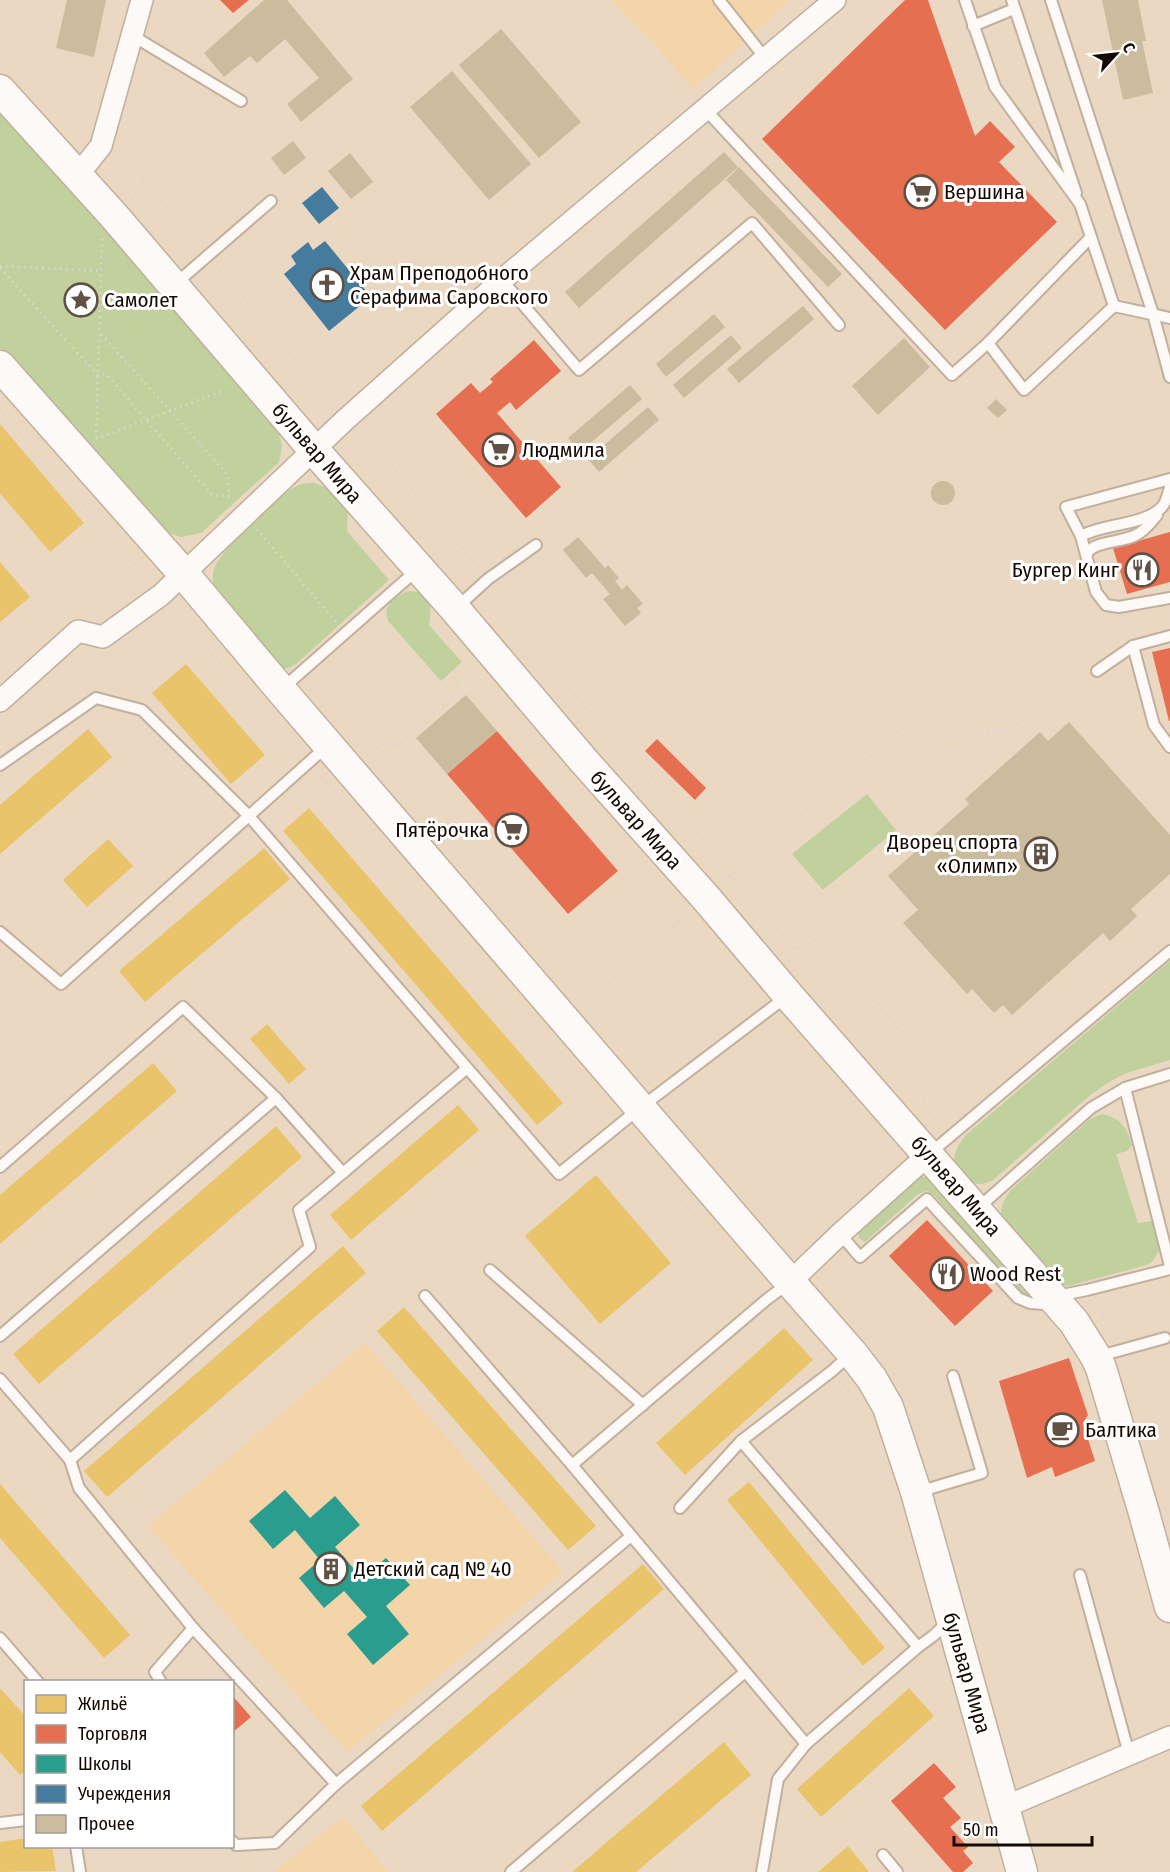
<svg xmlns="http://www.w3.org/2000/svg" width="1170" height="1872" viewBox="0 0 1170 1872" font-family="'Fira Sans Condensed',sans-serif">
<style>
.built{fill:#f4d4a9}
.green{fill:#c0d19d}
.homes{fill:#e9c46a}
.shops{fill:#e76f51}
.schools{fill:#2a9d8f}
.public{fill:#457b9d}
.building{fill:#cabc9d}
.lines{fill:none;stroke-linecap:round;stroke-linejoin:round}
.lane-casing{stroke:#c0b09d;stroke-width:14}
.street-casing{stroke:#c0b09d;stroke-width:24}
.secondary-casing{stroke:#c0b09d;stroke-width:33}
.path{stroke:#dcd5ce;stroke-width:3;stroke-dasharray:1.5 4.5;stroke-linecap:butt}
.lane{stroke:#fcf9f6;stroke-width:10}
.street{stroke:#fcf9f6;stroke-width:21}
.secondary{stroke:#fcf9f6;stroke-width:30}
.labels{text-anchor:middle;stroke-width:6;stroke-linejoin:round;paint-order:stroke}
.poi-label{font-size:21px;fill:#150800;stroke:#fff;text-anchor:start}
.street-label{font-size:21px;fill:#150800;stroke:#fff}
</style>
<rect width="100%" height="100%" fill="#ead8c2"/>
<g class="built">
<polygon points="611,0 790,0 693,89 655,44"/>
<polygon points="365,1343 563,1572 347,1752 148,1526"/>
<polygon points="343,1817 388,1872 273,1872"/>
</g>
<g class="green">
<polygon points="0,107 277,428 282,445 279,462 201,533 181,537 160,530 0,348"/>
<path d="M314,483L328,488L348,509L347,531L389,580L296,664L288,668H280L214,593C213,585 212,577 214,569C220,551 271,503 288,491C296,485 304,483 314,483Z"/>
<path d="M408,591C433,591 432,606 429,625L462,662L441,681L388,621C382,605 395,597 408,591Z"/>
<polygon points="867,794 896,830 823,890 792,854"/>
<path d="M1170,961V1060L1126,1073L1109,1082L1089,1096L992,1181C972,1189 968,1180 954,1166C953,1153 958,1145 966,1135Z"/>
<path d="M1102,1114C1120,1118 1127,1127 1132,1145L1127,1151L1116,1154L1138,1223L1152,1221L1159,1250L1153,1261L1147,1265L1068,1286L1060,1284L1002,1221C1000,1209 1003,1201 1010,1191L1090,1119Z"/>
<polygon points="921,1176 929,1178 1041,1300 1025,1298 1020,1295 934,1195 927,1191 918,1194 865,1242 859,1238 858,1232 913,1181"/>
</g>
<g class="homes">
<polygon points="0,424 84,523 50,552 0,493"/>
<polygon points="0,562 30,597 0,622"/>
<polygon points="186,664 265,755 231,784 152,693"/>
<polygon points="88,729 112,757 0,854 0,805"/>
<polygon points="309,808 563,1103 537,1125 283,831"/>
<polygon points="108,839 133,866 87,907 63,880"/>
<polygon points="264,848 290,879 145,1002 119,971"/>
<polygon points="267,1024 306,1069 289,1084 250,1039"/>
<polygon points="153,1063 177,1091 0,1244 0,1195"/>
<polygon points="458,1105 479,1130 351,1240 330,1215"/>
<polygon points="276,1126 302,1157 39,1384 13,1354"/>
<polygon points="596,1175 671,1263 600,1324 525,1236"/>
<polygon points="343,1246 366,1273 107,1497 84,1471"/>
<polygon points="404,1307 596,1526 568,1550 377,1331"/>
<polygon points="784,1328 813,1360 685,1475 656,1443"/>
<polygon points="749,1482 885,1648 863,1666 727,1500"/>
<polygon points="0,1484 130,1635 104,1658 0,1538"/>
<polygon points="643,1564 664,1589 382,1831 361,1806"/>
<polygon points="0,1688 26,1717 26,1770 20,1775 0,1752"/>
<polygon points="909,1688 934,1716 821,1817 797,1789"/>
<polygon points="724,1742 751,1775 636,1872 572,1872"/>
<polygon points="26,1838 26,1846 52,1846 56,1871 0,1872 0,1842"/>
<polygon points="848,1846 869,1872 818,1872"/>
</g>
<g class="shops">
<polygon points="220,0 249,0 233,13"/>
<polygon points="905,0 928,0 975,136 990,121 1015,147 999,162 1057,222 945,330 762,139"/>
<polygon points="534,340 561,371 516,410 510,402 497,413 561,487 526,518 436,414 471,383 480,393 493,382 490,379"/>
<polygon points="1170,532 1170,582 1127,594 1113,548"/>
<polygon points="1170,648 1170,721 1169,721 1152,652"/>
<polygon points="497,731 618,871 568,914 447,774"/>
<polygon points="657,739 706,788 695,800 645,751"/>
<polygon points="927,1220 993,1291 955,1326 889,1256"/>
<polygon points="1069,1358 1088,1415 1083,1423 1095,1461 1055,1477 1052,1467 1027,1478 999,1381"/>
<polygon points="232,1695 251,1717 232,1733"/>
<polygon points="934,1763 956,1787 943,1798 961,1818 950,1827 968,1847 963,1851 973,1863 963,1872 953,1872 891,1801"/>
</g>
<polygon class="schools" points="285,1490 310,1518 335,1496 360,1525 335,1547 362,1578 386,1558 410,1585 386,1606 409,1634 373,1665 347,1634 367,1617 344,1591 324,1608 299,1578 320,1560 295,1530 273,1549 249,1521"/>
<g class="public">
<polygon points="322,187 339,208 319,224 302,203"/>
<polygon points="325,241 371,297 329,331 284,274 296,264 291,256 308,242 313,250"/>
</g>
<g class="building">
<polygon points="67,0 106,0 94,57 56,48"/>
<polygon points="264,0 287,0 353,79 301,122 287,104 319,78 285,39 257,63 250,56 224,77 204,53"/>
<polygon points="1102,0 1138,0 1146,41 1142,41 1153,93 1123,100"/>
<polygon points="501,29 581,122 539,158 459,65"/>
<polygon points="452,71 531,164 489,200 410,107"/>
<polygon points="293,141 306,158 284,175 271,158"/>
<polygon points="724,152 738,167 579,308 565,292"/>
<polygon points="350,153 373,182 351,199 328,171"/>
<polygon points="739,167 842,274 828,287 726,180"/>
<polygon points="803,306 814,319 739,383 727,369"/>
<polygon points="714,314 725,327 666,377 656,364"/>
<polygon points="731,335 742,348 684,398 673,385"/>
<polygon points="904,338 930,367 878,415 852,386"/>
<polygon points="630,385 642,399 580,452 568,438"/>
<polygon points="996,399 1007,410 998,418 987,408"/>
<polygon points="648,407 659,420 599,472 588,459"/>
<circle cx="943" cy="493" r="12"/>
<polygon points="578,537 605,568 608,565 619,578 615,581 622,590 627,585 643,604 637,608 641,613 625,626 603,599 610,594 592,573 586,578 563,550"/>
<polygon points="466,695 497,731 447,774 416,738"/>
<polygon points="1069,722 1170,835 1170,874 1131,909 1137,916 1110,941 1103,933 1012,1015 1003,1005 994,1013 972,989 967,994 903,923 918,910 888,876 969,804 965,799 1040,732 1048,741"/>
</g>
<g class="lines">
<g class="lane-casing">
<g id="lane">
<polyline points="719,0 765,58"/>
<polyline points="965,0 995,87 1080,204 1114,306"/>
<polyline points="1012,0 1076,193"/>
<polyline points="1051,0 1153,314 1170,377"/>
<polyline points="973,26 1014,9"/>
<polyline points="133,36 241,101"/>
<polyline points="704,108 952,375 988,343 1024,390 1114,306 1170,318"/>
<polyline points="502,280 579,370 752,223 839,325"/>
<polyline points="174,285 271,201"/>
<polyline points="988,343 1091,237"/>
<polyline points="1170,479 1066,507 1081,536 1096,592 1106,605 1119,607 1170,598"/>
<path d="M1081,536C1104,523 1142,526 1161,508C1166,504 1168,494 1170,487"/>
<path d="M1086,554C1096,540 1121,543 1136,535C1145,531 1151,522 1157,515"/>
<polyline points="455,609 488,579 536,545"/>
<polyline points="1133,646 1170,636"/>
<polyline points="1097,671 1133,646 1154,725 1170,747"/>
<polyline points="283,688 418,569"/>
<polyline points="0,765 96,698 142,710 249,816 559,1174 640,1108 786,997"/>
<polyline points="0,932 61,984 327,746"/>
<polyline points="1125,1088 1170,1266"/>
<polyline points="928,1155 1170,951"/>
<polyline points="0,1167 183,1007 276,1098"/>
<polyline points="977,1209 1091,1108 1125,1088 1170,1074"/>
<polyline points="840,1234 860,1257 927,1199 1018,1298 1030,1303 1043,1304 1052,1297 1087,1290 1170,1269"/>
<polyline points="490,1270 643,1405"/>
<polyline points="425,1296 572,1465 766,1300 790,1282"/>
<polyline points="0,1336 276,1098 343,1173"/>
<polyline points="1096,1357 1165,1338"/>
<polyline points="0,1379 70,1460 310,1247 299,1210 466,1069"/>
<polyline points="741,1441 918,1647"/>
<polyline points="70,1460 79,1488 143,1567 193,1628 336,1784"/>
<polyline points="572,1465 806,1744"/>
<polyline points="918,1492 982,1473 953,1376"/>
<polyline points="680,1508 741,1441 832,1371 850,1355"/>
<polyline points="1080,1575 1129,1754"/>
<polyline points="0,1638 38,1682"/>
<polyline points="161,1682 155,1672 193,1628"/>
<polyline points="0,1823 26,1820"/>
<polyline points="232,1841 236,1845 275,1843 336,1784 631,1536"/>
<polyline points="76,1846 80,1872"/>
<polyline points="883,1855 897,1872"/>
<polyline points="511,1872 745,1672"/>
<polyline points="762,1872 778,1779 806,1744 918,1647 933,1636 949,1621"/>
</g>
</g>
<g class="street-casing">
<g id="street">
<polyline points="77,176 101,146 142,0"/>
<polyline points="0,701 78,631 103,637 161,595 345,420 502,280 835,0"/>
<polyline points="790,1282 840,1234 928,1155"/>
<polyline points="1005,1807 1170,1737"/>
</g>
</g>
<g class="secondary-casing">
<g id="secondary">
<polyline points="0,90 114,216 314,450 455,609 583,760 706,898 788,995 1074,1322 1096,1357 1101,1368 1144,1513 1170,1607"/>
<polyline points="0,366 183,573 281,690 790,1282 852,1353 872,1379 888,1407 916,1492 1022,1872"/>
</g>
</g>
<g class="path">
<polyline points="0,50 20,74"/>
<polyline points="67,126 84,137"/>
<polyline points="117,153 144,180 200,246"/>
<polyline points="132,199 144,180"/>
<polyline points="216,265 333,405"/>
<polyline points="0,266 101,271"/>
<polyline points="0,268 98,375 106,374 212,495 229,496 228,475 99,332"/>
<polyline points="0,410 149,581"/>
<polyline points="96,438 102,238"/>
<polyline points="96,439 222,391"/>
<polyline points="352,439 386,459 479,568"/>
<polyline points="257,529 336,622"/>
<polyline points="497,589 548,652 550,668 642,767 796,950 822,937 933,1069 924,1103 940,1127"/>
<polyline points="173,608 298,753"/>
<polyline points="508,637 524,622"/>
<polyline points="367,756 383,743 395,747 457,693 458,678 473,666"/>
<polyline points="317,773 334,791"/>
<polyline points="336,789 334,791 343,802"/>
<polyline points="724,881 916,716 935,739 1008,729 1071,691 1086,680"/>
<polyline points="582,1005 688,914"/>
<polyline points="578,1075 610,1115"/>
<polyline points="627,1136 756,1289"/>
<polyline points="826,1275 857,1312 852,1318"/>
<polyline points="1098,1301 1106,1326"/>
<polyline points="775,1310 824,1361"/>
<polyline points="839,1381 854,1399"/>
<polyline points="876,1455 897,1520"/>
</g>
<use href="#lane" class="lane"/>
<use href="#street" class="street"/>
<use href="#secondary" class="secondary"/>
</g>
<defs>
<g id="supermarket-ring" transform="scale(1.725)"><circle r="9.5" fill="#fff" stroke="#605144" stroke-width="1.5"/><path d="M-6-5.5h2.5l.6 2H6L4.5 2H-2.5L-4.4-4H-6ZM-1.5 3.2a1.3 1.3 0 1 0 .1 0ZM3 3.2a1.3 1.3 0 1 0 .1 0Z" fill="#605144"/></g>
<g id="church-ring" transform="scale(1.725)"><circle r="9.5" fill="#fff" stroke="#605144" stroke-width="1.5"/><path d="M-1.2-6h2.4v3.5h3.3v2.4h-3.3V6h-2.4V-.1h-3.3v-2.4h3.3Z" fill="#605144"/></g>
<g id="sight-ring" transform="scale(1.725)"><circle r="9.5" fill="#fff" stroke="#605144" stroke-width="1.5"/><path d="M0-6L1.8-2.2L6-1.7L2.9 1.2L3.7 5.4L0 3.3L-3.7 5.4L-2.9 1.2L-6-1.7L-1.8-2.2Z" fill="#605144"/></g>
<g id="restaurant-ring" transform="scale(1.725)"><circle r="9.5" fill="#fff" stroke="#605144" stroke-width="1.5"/><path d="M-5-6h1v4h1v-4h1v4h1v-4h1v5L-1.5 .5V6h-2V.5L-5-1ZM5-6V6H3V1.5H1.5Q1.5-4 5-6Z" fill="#605144"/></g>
<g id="building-ring" transform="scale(1.725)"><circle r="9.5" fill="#fff" stroke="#605144" stroke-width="1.5"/><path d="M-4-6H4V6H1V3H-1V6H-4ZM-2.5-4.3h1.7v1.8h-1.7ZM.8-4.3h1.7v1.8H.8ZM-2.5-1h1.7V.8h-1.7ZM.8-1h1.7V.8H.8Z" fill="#605144"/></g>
<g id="cafe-ring" transform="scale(1.725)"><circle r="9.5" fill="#fff" stroke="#605144" stroke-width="1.5"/><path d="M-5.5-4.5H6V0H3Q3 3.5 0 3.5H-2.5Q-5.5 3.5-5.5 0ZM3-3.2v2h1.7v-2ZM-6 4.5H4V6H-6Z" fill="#605144"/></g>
</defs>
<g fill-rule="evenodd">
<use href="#supermarket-ring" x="921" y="192"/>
<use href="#church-ring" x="327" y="285"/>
<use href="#sight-ring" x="81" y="300"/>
<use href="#supermarket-ring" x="499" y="450"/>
<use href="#restaurant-ring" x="1142" y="570"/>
<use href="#supermarket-ring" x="512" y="830"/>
<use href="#building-ring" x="1041" y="854"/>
<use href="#restaurant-ring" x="947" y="1274"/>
<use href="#cafe-ring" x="1062" y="1430"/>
<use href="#building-ring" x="331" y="1569"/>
</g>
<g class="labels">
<g class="poi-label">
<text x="944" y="199">Вершина</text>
<text x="350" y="280">Храм Преподобного<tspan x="350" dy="24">Серафима Саровского</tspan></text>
<text x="104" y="307">Самолет</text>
<text x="522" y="457">Людмила</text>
<text x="1119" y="577" text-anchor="end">Бургер Кинг</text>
<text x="489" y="837" text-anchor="end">Пятёрочка</text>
<text x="1018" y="849" text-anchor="end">Дворец спорта<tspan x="1018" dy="24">«Олимп»</tspan></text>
<text x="970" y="1281">Wood Rest</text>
<text x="1085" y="1437">Балтика</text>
<text x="354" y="1576">Детский сад № 40</text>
</g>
<g class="street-label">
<text transform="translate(317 453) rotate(49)" y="7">бульвар Мира</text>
<text transform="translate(636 820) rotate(48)" y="7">бульвар Мира</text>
<text transform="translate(956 1186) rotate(49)" y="7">бульвар Мира</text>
<text transform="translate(967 1673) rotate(74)" y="7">бульвар Мира</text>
</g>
</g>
<rect x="24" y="1680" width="210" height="168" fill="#ffffff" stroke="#a19c99" stroke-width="1.5"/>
<rect x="36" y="1695" width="30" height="18" fill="#e9c46a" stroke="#a19c99" stroke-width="1.5"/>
<text x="78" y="1710" font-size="18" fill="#150800">Жильё</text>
<rect x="36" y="1725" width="30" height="18" fill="#e76f51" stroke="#a19c99" stroke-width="1.5"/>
<text x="78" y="1740" font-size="18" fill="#150800">Торговля</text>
<rect x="36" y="1755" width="30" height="18" fill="#2a9d8f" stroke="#a19c99" stroke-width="1.5"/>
<text x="78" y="1770" font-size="18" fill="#150800">Школы</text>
<rect x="36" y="1785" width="30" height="18" fill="#457b9d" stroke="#a19c99" stroke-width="1.5"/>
<text x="78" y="1800" font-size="18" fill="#150800">Учреждения</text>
<rect x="36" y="1815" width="30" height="18" fill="#cabc9d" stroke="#a19c99" stroke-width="1.5"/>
<text x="78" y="1830" font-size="18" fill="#150800">Прочее</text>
<g transform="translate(1116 54) rotate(63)" stroke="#ffffff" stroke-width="4.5" paint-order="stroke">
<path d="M0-4.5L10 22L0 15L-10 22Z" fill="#150800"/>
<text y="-9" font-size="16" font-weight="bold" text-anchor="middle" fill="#150800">С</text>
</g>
<path d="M954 1836v9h138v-9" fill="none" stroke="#150800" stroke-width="3"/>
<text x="963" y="1836" font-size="18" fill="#150800" stroke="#ffffff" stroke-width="4.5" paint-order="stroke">50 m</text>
</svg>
